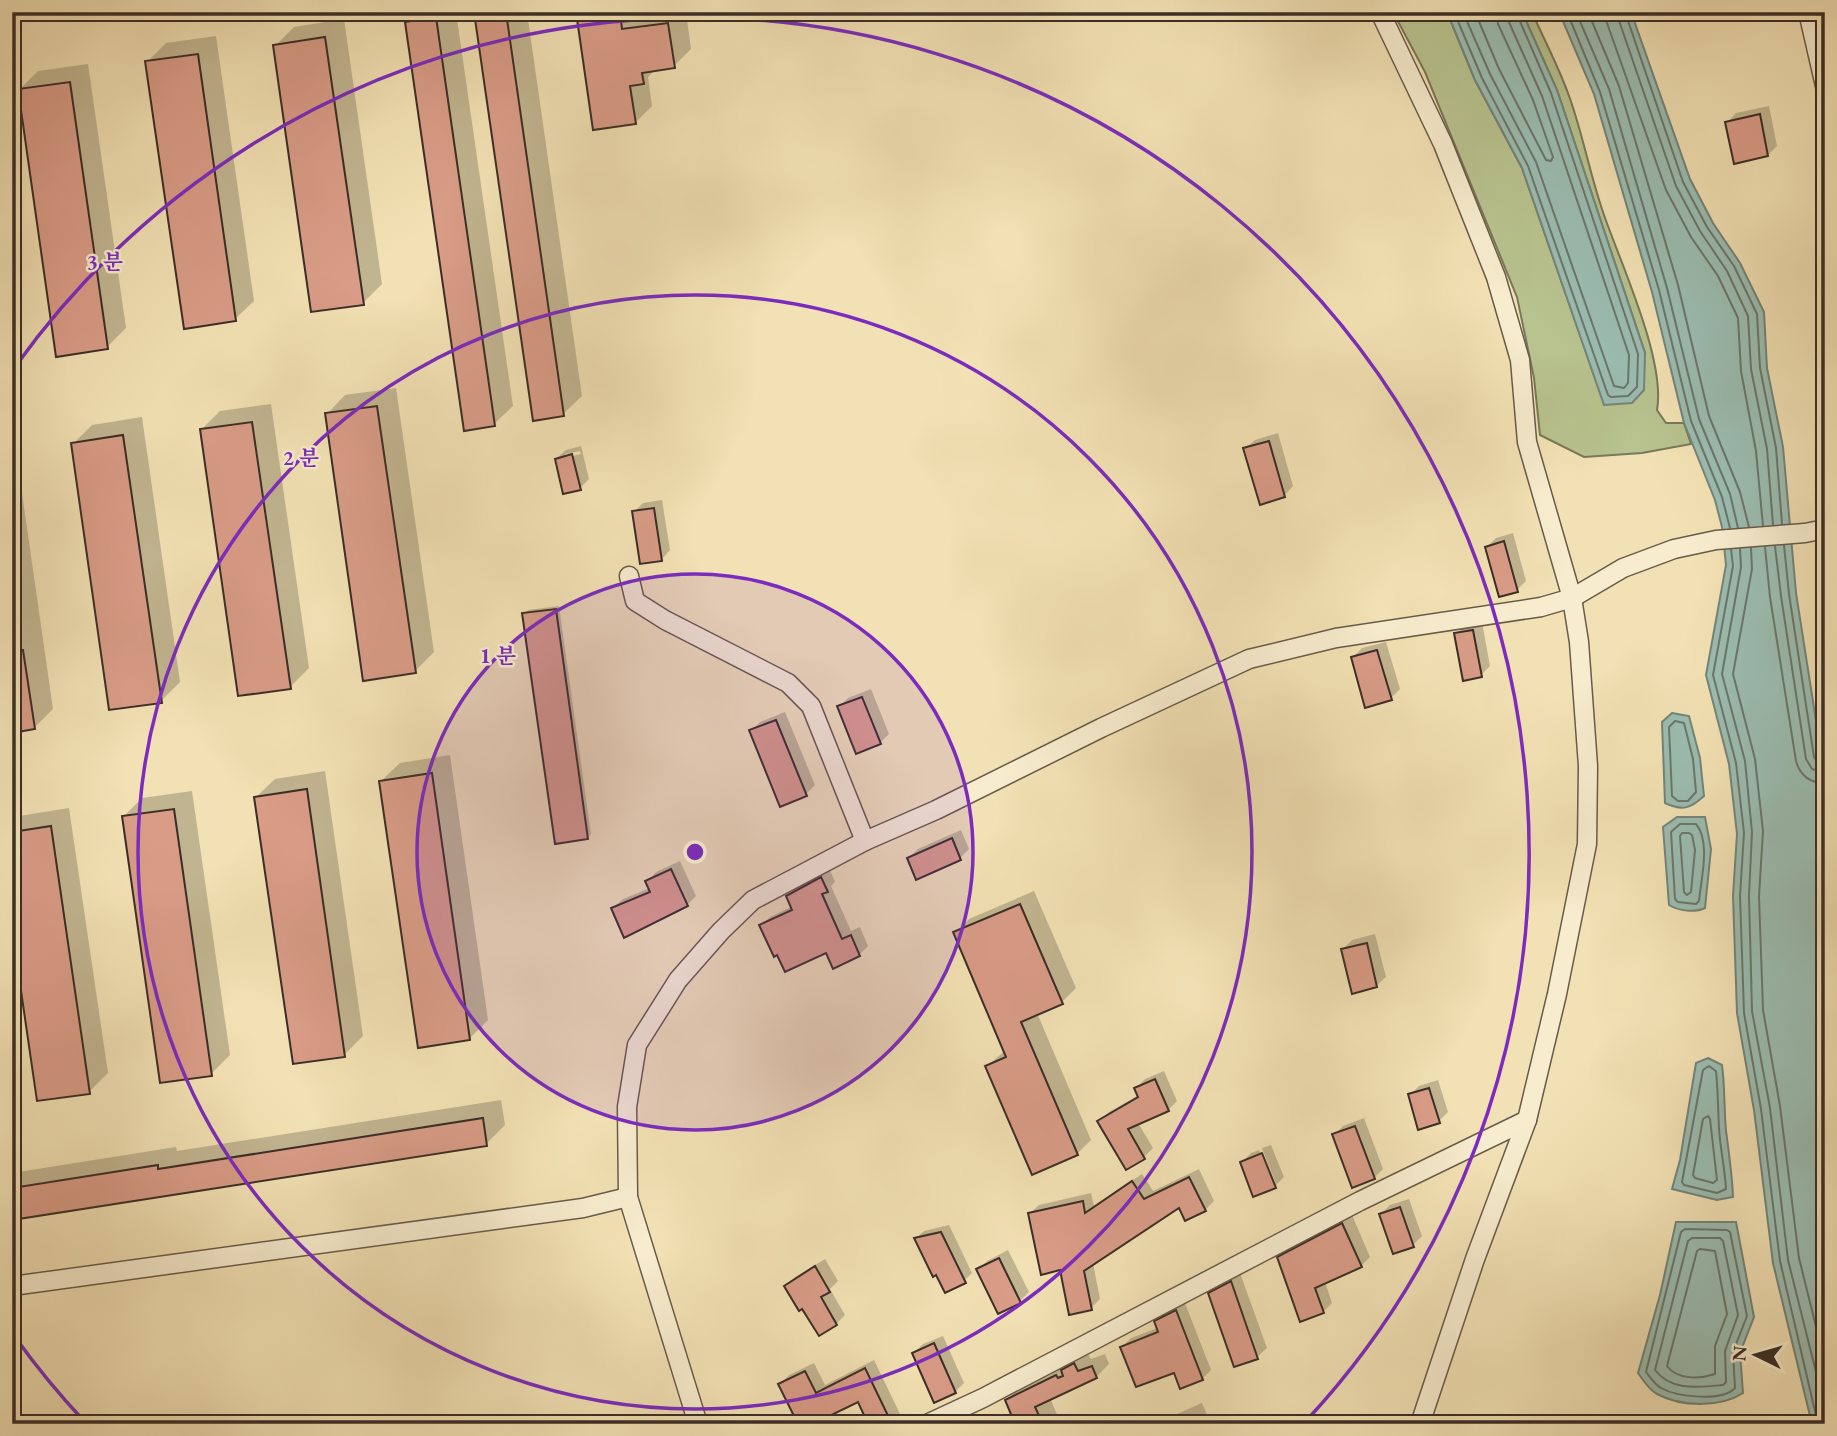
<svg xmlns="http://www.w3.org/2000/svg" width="1837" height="1436" viewBox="0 0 1837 1436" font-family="'EB Garamond','Noto Serif KR',serif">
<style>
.green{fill:#b8c38f;stroke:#7a785b;stroke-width:2}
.water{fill:#9bbdb1;stroke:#75847a;stroke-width:2}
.shadow{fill:#0003;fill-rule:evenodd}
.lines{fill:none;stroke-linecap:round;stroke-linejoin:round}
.shore{stroke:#6b766c;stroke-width:2}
.building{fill:#d99c87;stroke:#3b2e27;stroke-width:2}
.minor-casing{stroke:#695b4a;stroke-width:21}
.minor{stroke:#f7ecce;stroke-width:18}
.ring{fill:none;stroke:#7b2cbf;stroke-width:3.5}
.centre{fill:#7b2cbf;stroke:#f7ecce;stroke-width:3.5}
.ring-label{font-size:21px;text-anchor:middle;font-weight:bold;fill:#7b2cbf;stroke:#f7ecce;stroke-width:5;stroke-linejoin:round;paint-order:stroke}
</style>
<rect width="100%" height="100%" fill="#f2e1b4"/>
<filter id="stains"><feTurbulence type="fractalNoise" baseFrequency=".00286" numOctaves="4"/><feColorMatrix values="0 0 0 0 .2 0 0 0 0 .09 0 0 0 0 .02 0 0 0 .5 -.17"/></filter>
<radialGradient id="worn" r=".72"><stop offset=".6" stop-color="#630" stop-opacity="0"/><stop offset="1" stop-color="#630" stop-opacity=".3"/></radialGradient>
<path class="green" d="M1393,12H1447L1475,80L1522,168L1604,404L1645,353L1557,90L1522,12H1532C1544,40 1559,67 1569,96C1583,134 1590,176 1604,215C1621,264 1666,361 1657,410L1666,423H1684L1691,444L1642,453L1584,457L1540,435L1534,378L1517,297L1425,72Z"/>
<g class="water">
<polygon points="1447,12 1522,12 1557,90 1645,353 1644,390 1632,403 1604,405 1522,168 1475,80"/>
<polygon points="1559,12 1631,12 1690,179 1713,223 1740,263 1764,312 1767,368 1783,447 1796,593 1825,778 1825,1424 1812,1424 1773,1263 1754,1110 1737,1013 1733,896 1737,834 1729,764 1706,675 1726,565 1722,527 1715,500 1684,423 1652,292 1594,94"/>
<path d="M1672,713L1689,716L1700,758L1704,796C1690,809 1682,811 1665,803L1662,722Z"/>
<path d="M1677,817H1705L1711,849L1705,908C1695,913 1679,911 1669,905L1663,827Z"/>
<path d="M1708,1058L1722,1065C1725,1087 1724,1109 1726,1131C1729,1153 1732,1174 1733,1197L1717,1200L1672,1189L1680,1160L1696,1063Z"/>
<path d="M1676,1222H1736L1754,1317L1740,1353L1743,1393C1720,1408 1681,1407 1657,1394C1649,1390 1643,1380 1638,1373L1660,1295Z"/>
</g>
<g class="shadow">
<polygon points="417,12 456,12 513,406 494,424 407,22"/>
<polygon points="476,12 527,12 582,396 563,414"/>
<polygon points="577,12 686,12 691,49 674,66 656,69 648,77 652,106 635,123"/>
<polygon points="344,19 382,284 363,303 275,46 294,27"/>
<polygon points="216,36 254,301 235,319 147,62 166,43"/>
<polygon points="88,64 126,328 107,347 19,90 38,71"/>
<polygon points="1769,106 1777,146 1768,155 1727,123 1736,113"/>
<polygon points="396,388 434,652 415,671 327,414 345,395"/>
<polygon points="271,404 309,668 290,687 201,430 220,411"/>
<polygon points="142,417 180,682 161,701 73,444 92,425"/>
<polygon points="1278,433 1293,486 1284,496 1245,449 1255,440"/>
<polygon points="15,444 53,709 34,728 12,731 12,445"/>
<path d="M581,446L589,479L580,488L556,459L566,450ZM580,451L581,454L565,458V454Z"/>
<polygon points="662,500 670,550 661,560 634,512 643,503"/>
<polygon points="1513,533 1526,581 1517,590 1487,547 1496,538"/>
<polygon points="559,606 591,834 587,838 524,614 528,610"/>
<polygon points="1482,622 1490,666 1481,675 1456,634 1465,625"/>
<polygon points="1386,642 1400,689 1391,698 1353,657 1362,648"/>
<polygon points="871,689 889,734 880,743 839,707 848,698"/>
<polygon points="785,712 815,785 806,794 751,731 760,722"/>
<polygon points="450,755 488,1020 469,1039 381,781 400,763"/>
<polygon points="325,771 363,1036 344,1055 256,797 275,779"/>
<polygon points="192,791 230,1055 211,1074 123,817 142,798"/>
<polygon points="69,808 108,1073 89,1092 12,917 12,823 19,816"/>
<polygon points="961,830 969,849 960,858 909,858 918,849"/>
<polygon points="680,861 696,896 687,905 613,908 623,899 650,888 647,882 656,872"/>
<polygon points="830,870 835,882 831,886 851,931 860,927 868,946 859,955 834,966 827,950 761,926 770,917 793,906 788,896 797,887"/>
<polygon points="1034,891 1076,988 1062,1002 1037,1013 1091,1140 1077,1154 987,1066 1006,1050 955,933 969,919"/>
<polygon points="1375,934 1386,977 1376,986 1343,949 1352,940"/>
<polygon points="1164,1071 1177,1101 1168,1110 1138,1123 1153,1148 1144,1157 1099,1122 1109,1112 1139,1095 1136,1088 1145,1079"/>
<polygon points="1438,1080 1448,1112 1439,1121 1410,1095 1419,1086"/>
<polygon points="501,1100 505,1125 486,1144 12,1218 12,1173 176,1147 177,1151"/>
<polygon points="1364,1118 1383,1169 1374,1178 1334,1135 1343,1126"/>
<polygon points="1271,1145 1284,1177 1275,1186 1242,1162 1251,1153 1259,1150 1273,1184 1276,1184 1262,1148"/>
<polygon points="1199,1169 1214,1201 1205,1210 1180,1205 1093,1263 1100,1299 1091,1308 1062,1268 1029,1214 1039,1205 1091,1193 1094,1206 1142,1174 1153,1191"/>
<polygon points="1409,1199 1422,1236 1413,1245 1381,1214 1390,1205"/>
<polygon points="1352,1215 1370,1257 1361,1266 1325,1282 1332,1303 1323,1312 1279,1258 1288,1249"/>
<polygon points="949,1225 972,1273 964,1281 916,1238 924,1231"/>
<polygon points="1008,1250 1029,1292 1020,1301 978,1270 987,1261"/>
<polygon points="825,1259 838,1281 830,1289 845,1315 836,1324 819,1334 803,1306 786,1286 795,1277"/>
<polygon points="1240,1273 1267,1348 1257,1357 1235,1365 1210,1294 1219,1285"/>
<polygon points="1185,1303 1211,1370 1202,1379 1175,1371 1122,1347 1131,1338 1158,1328 1156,1322 1165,1313"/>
<polygon points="943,1336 964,1383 955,1392 914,1353 923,1344"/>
<polygon points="1087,1352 1091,1359 1105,1354 1109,1364 1096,1377 1050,1398 1061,1424 1017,1424 1007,1400 1020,1387 1070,1364"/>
<polygon points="874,1360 901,1416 894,1424 870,1424 858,1400 809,1424 780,1384 789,1375 814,1363 825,1385"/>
<polygon points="1202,1403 1211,1424 1154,1424"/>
<polygon points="770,1419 772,1424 758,1424"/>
</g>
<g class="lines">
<g class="shore">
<polyline points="1454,12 1482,78 1528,166 1608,395 1611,397 1628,396 1637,387 1638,354 1551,93 1516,12"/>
<polyline points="1463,12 1490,74 1536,162 1614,386 1624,388 1628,383 1629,355 1542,96 1508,20 1507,12"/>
<polyline points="1475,12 1499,69 1546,160 1551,161 1553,157 1533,100 1498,24 1496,12"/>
<polyline points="1567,12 1600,92 1659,290 1691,421 1722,497 1730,528"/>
<polyline points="1576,12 1609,89 1667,288 1699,419 1730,494 1738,528"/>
<polyline points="1588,12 1619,86 1678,285 1709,416 1740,492 1749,527"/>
<polyline points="1605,12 1607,23 1666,190 1691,237 1718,276 1738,318 1741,371 1756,451 1763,526"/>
<polyline points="1616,12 1676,186 1700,231 1727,271 1748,316 1751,369 1767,449 1773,525"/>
<polyline points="1625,12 1683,182 1707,227 1734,266 1757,314 1760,368 1776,448 1782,524"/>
<polyline points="1784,545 1789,594 1814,757 1818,763 1825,764"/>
<polyline points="1775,546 1781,596 1806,759 1812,769 1825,773"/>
<path d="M1765,547L1770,597L1796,761C1800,775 1810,783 1825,783"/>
<polyline points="1751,548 1752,569 1733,674 1755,759 1763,831 1759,896 1763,1010 1780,1106 1799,1258 1825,1363"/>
<polyline points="1731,549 1733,566 1713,675 1736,763 1744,833 1740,896 1744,1013 1761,1109 1780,1261 1818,1424"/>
<polyline points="1740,549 1741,567 1722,674 1745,761 1752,832 1749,896 1752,1011 1770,1108 1788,1260 1825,1408"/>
<polygon points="1675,721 1684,723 1693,759 1696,792 1688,801 1678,801 1672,796 1669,727"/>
<path d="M1680,824H1696C1711,842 1701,879 1699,901L1696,904L1678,902L1675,899L1671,832Z"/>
<polygon points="1689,833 1692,835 1695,850 1691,892 1687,895 1684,892 1680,836 1682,833"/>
<path d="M1709,1066L1716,1071C1718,1090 1718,1109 1719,1128C1720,1148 1725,1168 1726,1189L1717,1193L1684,1185L1682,1182L1703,1070Z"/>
<polygon points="1708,1116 1710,1119 1717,1180 1713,1183 1695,1178 1693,1175 1703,1119"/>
<path d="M1685,1229L1727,1230L1730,1232L1747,1316L1733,1352L1735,1388C1722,1402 1677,1397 1661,1388C1655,1385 1650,1377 1646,1372L1681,1232Z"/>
<path d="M1692,1238H1720L1723,1241L1738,1315L1725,1351L1726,1382L1723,1385C1699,1387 1672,1392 1655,1370L1688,1241Z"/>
<path d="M1700,1249L1715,1251L1727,1314L1715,1346V1374C1700,1379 1677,1380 1667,1366L1697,1251Z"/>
</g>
</g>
<g class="building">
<polygon points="474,12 506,12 564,416 533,421"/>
<polygon points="576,12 620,12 622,29 668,23 675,68 642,73 644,84 630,86 636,124 593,130"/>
<polygon points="436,17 495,426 464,431 405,22"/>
<polygon points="325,37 364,305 311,312 273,45"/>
<polygon points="198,54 236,321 184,329 145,61"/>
<polygon points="70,82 108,349 56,357 18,89"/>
<polygon points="1760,114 1768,156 1734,164 1725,122"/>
<polygon points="377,406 416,673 363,681 325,413"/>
<polygon points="252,422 291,689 238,696 200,429"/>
<polygon points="123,435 162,703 109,710 71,443"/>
<polygon points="1269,441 1285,497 1260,505 1243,448"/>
<polygon points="572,454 581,490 563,494 555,459"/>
<polygon points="654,508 662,561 640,564 632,511"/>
<polygon points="1504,541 1518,592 1499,597 1485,547"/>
<polygon points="556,609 588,839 555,844 522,613"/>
<polygon points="1473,630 1482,677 1463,681 1454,633"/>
<polygon points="12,650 23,650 35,729 12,733"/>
<polygon points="1377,650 1392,700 1365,708 1351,657"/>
<polygon points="862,697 881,744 856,754 837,706"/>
<polygon points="776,720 807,796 780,807 749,730"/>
<polygon points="432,773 470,1040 418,1048 379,781"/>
<polygon points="307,789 345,1057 293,1064 254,797"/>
<polygon points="174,809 212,1076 160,1083 122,816"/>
<polygon points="51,826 90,1094 37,1101 12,929 12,832"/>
<polygon points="952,838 961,860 916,880 907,858"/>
<polygon points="671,869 688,906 624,938 611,908 650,892 645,881"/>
<polygon points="821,877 828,892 822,894 842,939 851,935 860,956 833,969 826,953 785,972 777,955 774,957 759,925 792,910 786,896"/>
<polygon points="1020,904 1063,1004 1021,1022 1078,1155 1032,1175 985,1066 1006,1057 953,932"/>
<polygon points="1367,943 1377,987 1352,994 1341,949"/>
<polygon points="1155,1079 1169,1111 1128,1129 1145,1159 1126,1170 1097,1121 1138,1097 1134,1088"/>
<polygon points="1429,1088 1440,1123 1418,1130 1408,1094"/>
<polygon points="483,1118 487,1146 12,1220 12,1188 158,1165 158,1169"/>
<polygon points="1355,1126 1375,1179 1352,1188 1332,1134"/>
<polygon points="1262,1153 1276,1188 1253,1197 1240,1162"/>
<polygon points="1189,1177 1206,1211 1185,1221 1179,1208 1084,1271 1092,1310 1069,1315 1060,1270 1041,1275 1028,1213 1083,1201 1085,1213 1132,1181 1144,1199"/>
<polygon points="1400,1207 1414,1247 1393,1254 1379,1214"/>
<polygon points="1342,1223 1362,1267 1315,1288 1324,1313 1300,1322 1277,1257"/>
<polygon points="941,1232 966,1283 945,1293 936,1275 933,1277 914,1238"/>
<polygon points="999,1258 1021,1303 998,1314 976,1269"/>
<polygon points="815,1266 830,1292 821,1297 837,1325 819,1336 802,1309 799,1311 784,1286"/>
<polygon points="1231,1281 1258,1359 1234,1367 1208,1293"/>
<polygon points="1176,1310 1203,1380 1180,1389 1174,1373 1136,1387 1120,1347 1158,1332 1154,1321"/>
<polygon points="934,1343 956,1393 934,1403 912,1353"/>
<polygon points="1074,1363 1078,1371 1092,1366 1097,1378 1035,1407 1043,1424 1015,1424 1005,1400 1056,1375 1058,1378 1063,1376 1061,1370"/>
<polygon points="865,1368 892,1424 868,1424 858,1402 813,1424 798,1424 778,1384 805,1371 816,1393"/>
</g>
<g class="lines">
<g class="minor-casing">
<g id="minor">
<polyline points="1380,12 1443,144 1496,277 1520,360 1527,442 1572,598 1579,642 1588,766 1587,844 1557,994 1527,1120 1475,1259 1420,1424"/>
<polyline points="1808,12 1825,86"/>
<polyline points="629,576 635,601 665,620 788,683 811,706 865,841 936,810 1101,728 1249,659 1336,638 1541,607 1572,598 1623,568 1674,549 1716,540 1805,533 1825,529"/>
<polyline points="12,1286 583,1208 628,1197"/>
<polyline points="698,1424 628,1197 627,1107 637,1045 678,980 721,931 753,900 865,841"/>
<polyline points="927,1424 983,1398 1360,1201 1527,1120"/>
</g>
</g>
<use href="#minor" class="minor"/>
</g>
<circle cx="695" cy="852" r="278" fill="#7b2cbf" fill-opacity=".12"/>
<g class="ring">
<circle cx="695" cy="852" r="278"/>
<circle cx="695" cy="852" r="557"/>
<path d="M84 1421A835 835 0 0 1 15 1337M15 367A835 835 0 1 1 1306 1421"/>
</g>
<circle cx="695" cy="852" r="10" class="centre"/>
<g class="ring-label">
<text x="105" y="269">3 분</text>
<text x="301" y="465">2 분</text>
<text x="498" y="663">1 분</text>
</g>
<rect width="1837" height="1436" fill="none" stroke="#f2e1b4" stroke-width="42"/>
<rect x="14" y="14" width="1809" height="1408" fill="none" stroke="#3b2e27" stroke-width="3.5"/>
<rect x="21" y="21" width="1795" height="1394" fill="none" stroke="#3b2e27" stroke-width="2"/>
<g transform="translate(1756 1355) rotate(275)" stroke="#f7ecce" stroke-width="5" paint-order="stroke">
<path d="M0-5L12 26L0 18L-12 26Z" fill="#3b2e27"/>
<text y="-10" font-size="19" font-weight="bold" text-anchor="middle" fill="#3b2e27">N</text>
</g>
<rect width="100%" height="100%" filter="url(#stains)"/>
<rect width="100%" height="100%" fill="url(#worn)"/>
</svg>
